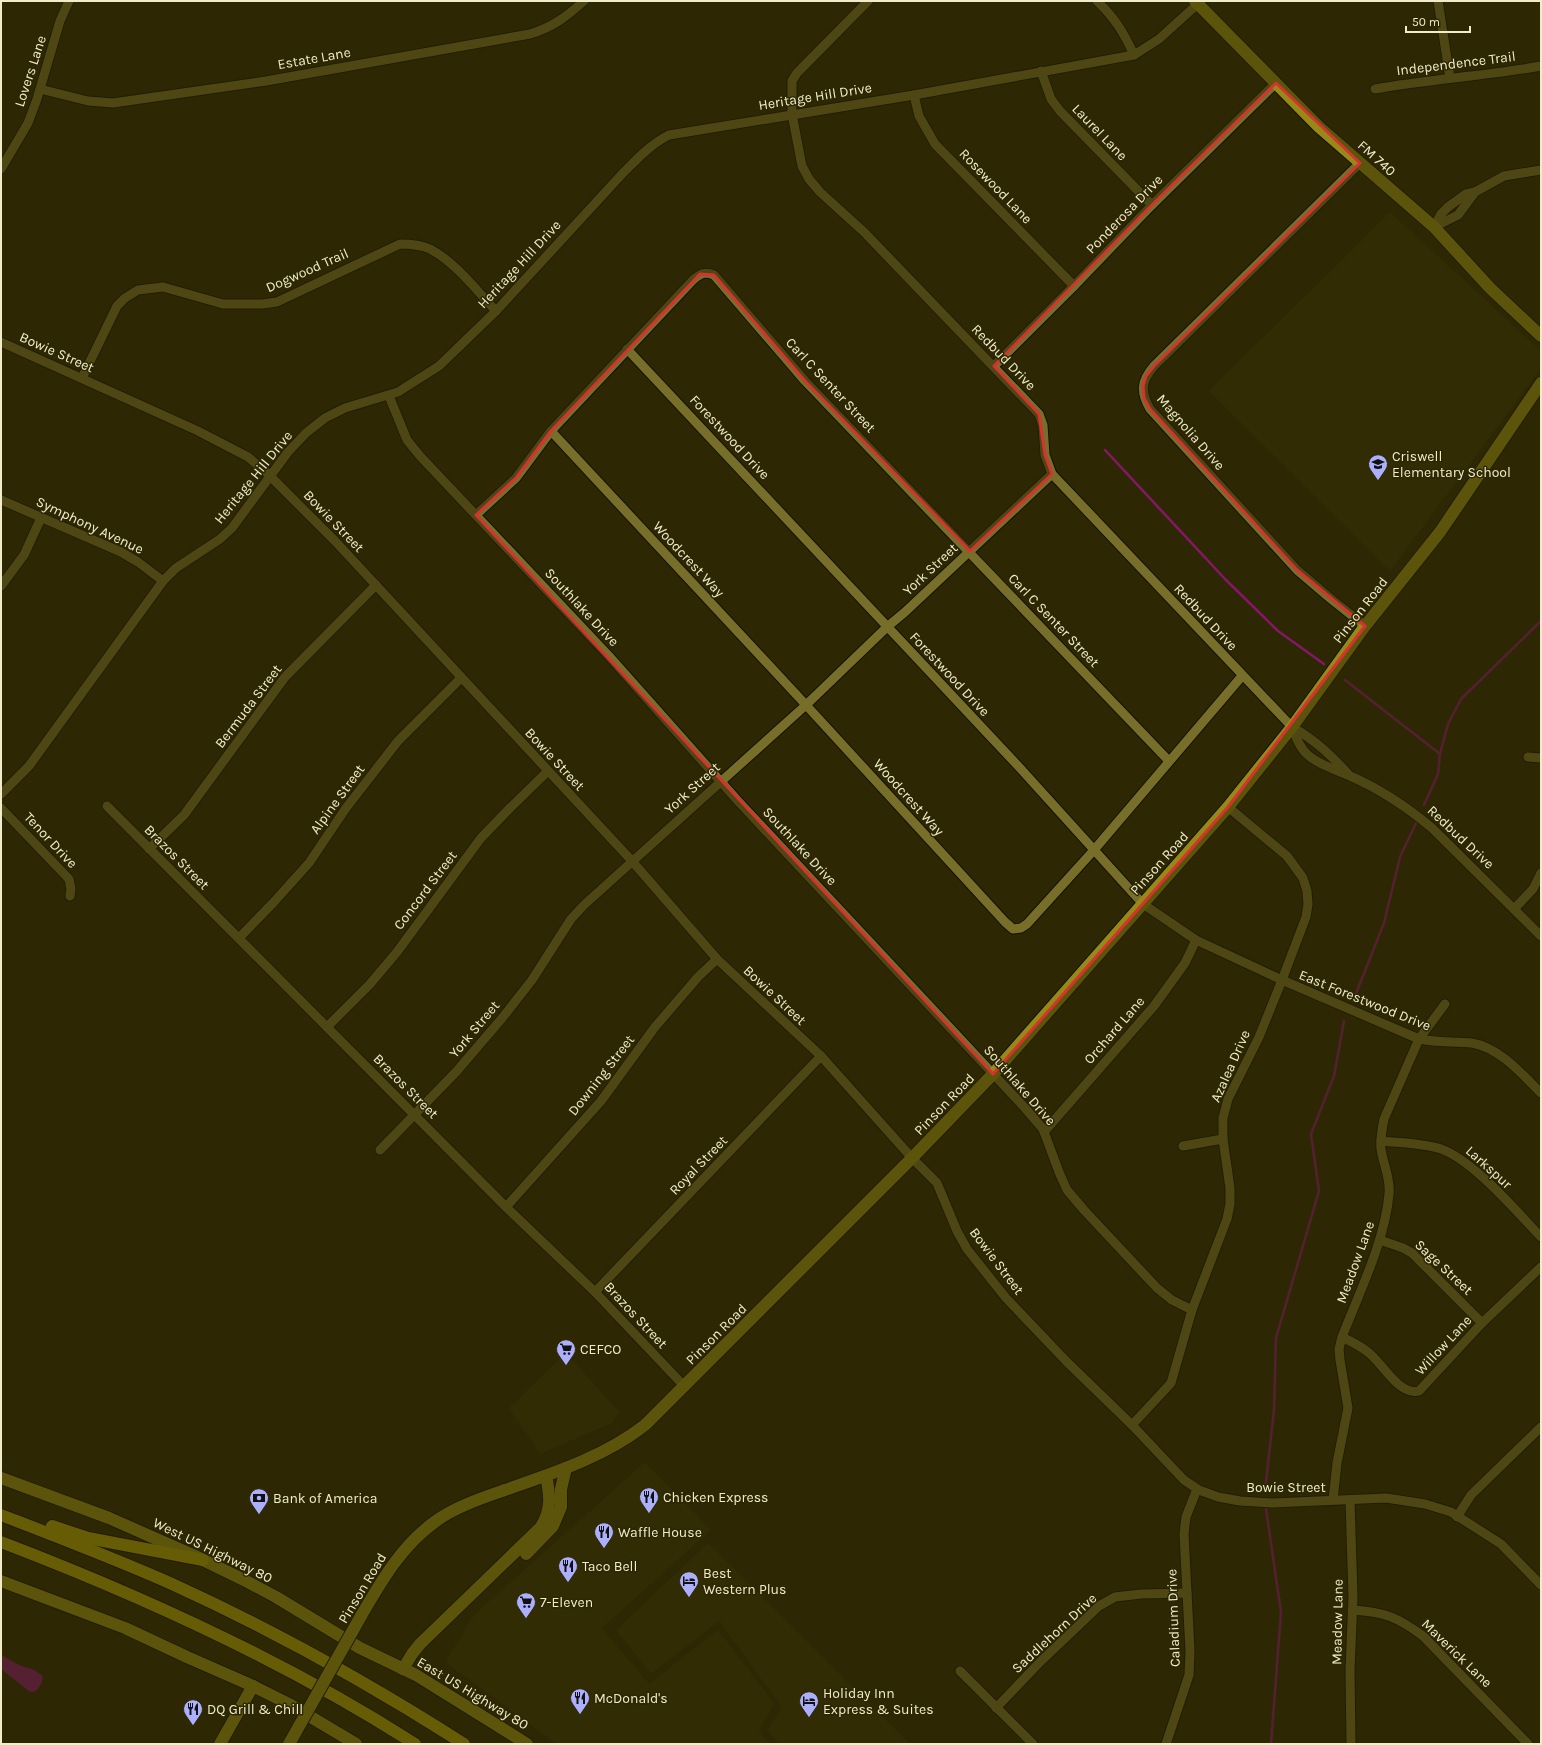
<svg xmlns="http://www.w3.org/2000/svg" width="1542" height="1745" viewBox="0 0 1542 1745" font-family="Karla,sans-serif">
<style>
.built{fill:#373106}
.water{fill:#861768}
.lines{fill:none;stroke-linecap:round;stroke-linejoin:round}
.stream{stroke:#861768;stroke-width:2.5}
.minor-casing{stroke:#141100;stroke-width:11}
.major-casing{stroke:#141100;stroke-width:14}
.highway-casing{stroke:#141100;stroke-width:14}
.minor{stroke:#776e29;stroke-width:9}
.major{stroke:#968916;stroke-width:12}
.highway{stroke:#ab9b0a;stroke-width:12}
.major-bridge-casing{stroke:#141100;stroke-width:14;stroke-linecap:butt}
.major-bridge{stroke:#968916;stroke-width:12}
.marked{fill:none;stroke:#d73230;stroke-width:3;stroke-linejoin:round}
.labels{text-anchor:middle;stroke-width:3;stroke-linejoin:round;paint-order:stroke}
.street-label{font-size:14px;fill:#f1edcb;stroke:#2d2803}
.poi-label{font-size:14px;fill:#f1edcb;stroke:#2d2803;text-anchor:start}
</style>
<rect width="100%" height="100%" fill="#2d2803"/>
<g class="built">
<polygon points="1390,212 1541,351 1541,367 1539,371 1390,571 1209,391"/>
<polygon points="566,1353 619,1412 612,1423 540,1454 509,1408"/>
<polygon points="645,1462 711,1530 602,1628 649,1684 718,1630 774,1703 759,1731 770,1744 557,1744 445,1662 474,1615"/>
<polygon points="708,1543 910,1744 780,1744 767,1730 782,1707 719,1621 651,1674 616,1630"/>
</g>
<path class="water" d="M1,1655L19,1665L34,1670L42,1675L43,1679C40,1685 38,1693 30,1692L1,1669Z"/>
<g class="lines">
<g class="stream">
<polyline points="1105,450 1225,579 1278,631 1324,664"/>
<polyline points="1345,680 1440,754"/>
<polyline points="1424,805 1438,774 1440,754 1448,724 1461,699 1541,621"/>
<polyline points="1353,1001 1384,923 1400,857 1416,823"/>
<polyline points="1265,1491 1274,1410 1276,1338 1319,1191 1311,1134 1334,1076 1344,1021"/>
<polyline points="1266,1509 1281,1612 1271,1744"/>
</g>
<g class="minor-casing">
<g id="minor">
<path d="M868,1L797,73L792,81V114L802,166L809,179L820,192L864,232L1039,414L1043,425L1045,455L1052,474L1292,727C1315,740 1331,755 1349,775"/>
<path d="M1097,1C1115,18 1124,33 1134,55"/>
<polyline points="1438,1 1450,78"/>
<polyline points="1041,71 1051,99 1060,111 1152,205"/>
<path d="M40,89L88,101L113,103L266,81L530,34C553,27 566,17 584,1"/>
<path d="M1375,89C1430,79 1486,76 1541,66"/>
<polyline points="914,95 919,116 935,144 1074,286"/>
<path d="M1360,163L1154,366C1141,381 1140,392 1150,409L1297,570L1331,599L1365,626"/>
<polyline points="1,169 28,123 37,99 60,21 69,1"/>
<polyline points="1434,227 1441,214 1448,207 1466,194 1475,192 1504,176 1541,170"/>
<polyline points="1434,227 1458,215 1475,192"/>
<polyline points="1,342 198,431 248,457 266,472 335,541 632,861 717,959 821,1056 912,1158 937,1183 957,1231 967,1249 1006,1298 1067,1362 1132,1425 1184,1480 1199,1490 1218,1497 1240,1501 1272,1503 1386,1498 1425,1504 1451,1512 1501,1544 1541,1585"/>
<path d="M627,349L1020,768L1143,904L1196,940L1282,980L1419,1039C1437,1043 1454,1041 1472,1043C1500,1048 1522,1074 1541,1093"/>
<polyline points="994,366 1074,286 1152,205 1276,83"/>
<path d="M82,378L117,306L125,298L138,290L163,287L223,304H262L277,302L400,244C410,244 421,245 430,249C455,262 477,291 496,311"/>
<polyline points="389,396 407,440 420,456 609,656 738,801 1025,1108 1043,1129 1059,1172 1067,1190 1084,1210 1157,1288 1172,1300 1192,1310"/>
<polyline points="551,431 806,705 1005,922 1013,929 1021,928 1027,924 1094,850 1242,676"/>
<polyline points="1,500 121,552 138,562 163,581"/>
<path d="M476,515L516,478L551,431L693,280C700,274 704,271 714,275L805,381L1169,761"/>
<polyline points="1,586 24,555 41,518"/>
<path d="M1292,727C1296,737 1300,749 1309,756C1321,766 1335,769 1350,776C1380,789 1407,807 1432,828L1541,936"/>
<polyline points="1528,757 1541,758"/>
<path d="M1,794L29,766L163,581L176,568L220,539L232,528L288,452L306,433L325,418L345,408L398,392L439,366L496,311L623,173C638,158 651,144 669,135L914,95L1134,55L1159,39L1201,1"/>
<polyline points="107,806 506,1207 595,1292 685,1387"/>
<polyline points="1,808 69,879 71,889 70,896"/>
<polyline points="149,849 184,815 285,677 376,585"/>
<polyline points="1514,909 1533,889 1541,873"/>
<polyline points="239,938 273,903 309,863 346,808 398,741 461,678"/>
<polyline points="327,1027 370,984 397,952 481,838 511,807 548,771"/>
<polyline points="1044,1132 1154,1006 1185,963 1196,940"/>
<path d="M1381,1141C1400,1143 1422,1143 1441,1149C1473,1160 1517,1212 1541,1237"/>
<polyline points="1183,1146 1223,1139"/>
<polyline points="380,1150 456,1072 503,1017 532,980 571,919 584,905 806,705 887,627 905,612 1052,474"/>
<polyline points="506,1207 601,1101 655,1027 698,977 717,959"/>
<polyline points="1380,1240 1403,1248 1412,1253 1482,1323"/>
<polyline points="595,1292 821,1056"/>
<path d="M1342,1337C1352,1342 1361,1346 1369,1353C1383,1364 1399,1396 1419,1391L1482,1323L1541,1267"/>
<polyline points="1132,1425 1171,1383 1192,1310 1227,1219 1230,1204 1230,1188 1223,1139 1223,1118 1228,1099 1259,1037 1282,980 1306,917 1308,904 1307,891 1303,878 1287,856 1228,807"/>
<path d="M1333,1500L1337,1463L1348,1408L1340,1360L1339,1349L1342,1337C1359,1293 1385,1241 1389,1194C1391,1179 1383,1164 1381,1149C1380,1139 1382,1129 1384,1119L1419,1039L1445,1004"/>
<polyline points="1350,1500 1353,1597 1350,1670 1351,1744"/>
<polyline points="1457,1517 1471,1495 1541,1427"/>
<path d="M1352,1610C1385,1612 1397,1617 1423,1636L1528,1744"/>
<polyline points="960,1671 1033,1744"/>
<polyline points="996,1708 1041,1661 1099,1606 1115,1597 1141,1594 1187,1593"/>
<polyline points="1166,1744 1189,1675 1190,1651 1184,1534 1186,1517 1197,1489"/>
</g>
</g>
<g class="major-casing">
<g id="major">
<polyline points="1195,1 1319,127 1434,227 1490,288 1541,336"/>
<polyline points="1,1478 109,1518 195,1556 244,1580 276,1597 360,1648 416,1675 527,1744"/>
<polyline points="526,1554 553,1526 561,1507 561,1489 566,1468"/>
<polyline points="1,1581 125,1628 187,1657 253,1686 289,1704 356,1744"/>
<path d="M361,1616C382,1580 402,1545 436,1521C455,1507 482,1498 505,1490C554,1473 604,1457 645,1425L912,1158L993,1074L1228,807L1292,727L1365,626L1440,532L1541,383"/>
<path d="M403,1669L412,1654L420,1644L541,1527C552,1509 550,1495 546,1476"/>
<polyline points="220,1744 253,1686"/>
</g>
</g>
<g class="highway-casing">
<g id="highway">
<path d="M1,1515C58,1537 116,1559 172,1584C273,1630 370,1684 464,1744"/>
<polyline points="52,1526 88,1538 203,1560"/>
<path d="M1,1542C145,1597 285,1661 415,1744"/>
</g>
</g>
<use href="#minor" class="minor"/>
<use href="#major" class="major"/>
<use href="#highway" class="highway"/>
<g class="major-bridge-casing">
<polyline id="major-bridge" points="289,1744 361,1616"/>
</g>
<use href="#major-bridge" class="major-bridge"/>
</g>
<path d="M0 0H1542V1745H0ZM1276,83L1360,163L1154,366L1146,376L1143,386L1144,398L1150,409L1297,570L1365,626L1228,807L993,1074L476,515L516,478L551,431L700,274L714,275L805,381L970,551L1052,474L1045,455L1039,414L994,366L1152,205Z" fill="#2d2803" fill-opacity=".55" fill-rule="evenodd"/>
<path class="marked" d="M1276,83L1360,163L1154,366L1146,376L1143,386L1144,398L1150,409L1297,570L1365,626L1228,807L993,1074L476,515L516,478L551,431L700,274L714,275L805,381L970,551L1052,474L1045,455L1039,414L994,366L1152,205Z"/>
<defs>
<g id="school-pin" transform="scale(1)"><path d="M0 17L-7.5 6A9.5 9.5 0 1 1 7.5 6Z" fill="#acaffb" stroke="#2d2803"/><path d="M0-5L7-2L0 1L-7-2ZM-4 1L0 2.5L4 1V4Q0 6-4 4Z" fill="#111"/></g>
<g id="supermarket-pin" transform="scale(1)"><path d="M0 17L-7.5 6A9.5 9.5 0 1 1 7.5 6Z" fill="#acaffb" stroke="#2d2803"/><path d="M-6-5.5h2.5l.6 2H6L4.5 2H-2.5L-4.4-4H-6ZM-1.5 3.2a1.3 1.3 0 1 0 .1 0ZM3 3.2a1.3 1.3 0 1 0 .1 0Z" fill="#111"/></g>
<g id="restaurant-pin" transform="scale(1)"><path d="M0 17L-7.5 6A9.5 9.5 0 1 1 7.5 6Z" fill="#acaffb" stroke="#2d2803"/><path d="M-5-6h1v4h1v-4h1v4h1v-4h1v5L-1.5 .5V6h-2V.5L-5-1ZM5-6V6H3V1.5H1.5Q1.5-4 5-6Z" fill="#111"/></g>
<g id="bank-pin" transform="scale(1)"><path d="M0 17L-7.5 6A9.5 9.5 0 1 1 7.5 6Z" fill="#acaffb" stroke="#2d2803"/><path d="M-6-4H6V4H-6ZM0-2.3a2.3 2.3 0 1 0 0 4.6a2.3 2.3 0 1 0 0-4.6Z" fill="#111"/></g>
<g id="hotel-pin" transform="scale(1)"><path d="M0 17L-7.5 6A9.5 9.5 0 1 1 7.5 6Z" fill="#acaffb" stroke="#2d2803"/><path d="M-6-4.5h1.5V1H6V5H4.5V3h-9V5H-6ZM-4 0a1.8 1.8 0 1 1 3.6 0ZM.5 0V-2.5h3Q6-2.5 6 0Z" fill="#111"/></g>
</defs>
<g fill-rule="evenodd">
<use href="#school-pin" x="1378" y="464"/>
<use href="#supermarket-pin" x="566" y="1349"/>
<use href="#restaurant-pin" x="649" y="1497"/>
<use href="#bank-pin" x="259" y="1498"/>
<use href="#restaurant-pin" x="604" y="1532"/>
<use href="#restaurant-pin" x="568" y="1566"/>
<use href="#hotel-pin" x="689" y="1581"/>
<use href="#supermarket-pin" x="526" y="1602"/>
<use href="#restaurant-pin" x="580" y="1698"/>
<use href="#hotel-pin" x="809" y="1701"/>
<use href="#restaurant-pin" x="193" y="1709"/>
</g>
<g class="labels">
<g class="street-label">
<text transform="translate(314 58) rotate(-10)" y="5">Estate Lane</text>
<text transform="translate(1456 63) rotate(-7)" y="5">Independence Trail</text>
<text transform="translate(30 71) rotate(-72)" y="5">Lovers Lane</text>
<text transform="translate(815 96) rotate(-9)" y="5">Heritage Hill Drive</text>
<text transform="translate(1100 132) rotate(46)" y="5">Laurel Lane</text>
<text transform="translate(1377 158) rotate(42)" y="5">FM 740</text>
<text transform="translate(996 186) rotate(46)" y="5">Rosewood Lane</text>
<text transform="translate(1124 214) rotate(-46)" y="5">Ponderosa Drive</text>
<text transform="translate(519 264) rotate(-47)" y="5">Heritage Hill Drive</text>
<text transform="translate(307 270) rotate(-24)" y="5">Dogwood Trail</text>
<text transform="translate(57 352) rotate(24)" y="5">Bowie Street</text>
<text transform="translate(1004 357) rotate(46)" y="5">Redbud Drive</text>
<text transform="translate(831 385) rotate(47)" y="5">Carl C Senter Street</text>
<text transform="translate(1191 432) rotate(49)" y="5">Magnolia Drive</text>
<text transform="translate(730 437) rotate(47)" y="5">Forestwood Drive</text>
<text transform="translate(253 477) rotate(-51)" y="5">Heritage Hill Drive</text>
<text transform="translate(334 521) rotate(46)" y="5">Bowie Street</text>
<text transform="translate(90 525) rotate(25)" y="5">Symphony Avenue</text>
<text transform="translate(689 559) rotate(47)" y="5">Woodcrest Way</text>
<text transform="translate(930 569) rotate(-43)" y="5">York Street</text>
<text transform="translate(582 607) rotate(47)" y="5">Southlake Drive</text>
<text transform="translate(1360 610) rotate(-52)" y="5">Pinson Road</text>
<text transform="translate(1206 617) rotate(47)" y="5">Redbud Drive</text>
<text transform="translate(1054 620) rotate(46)" y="5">Carl C Senter Street</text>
<text transform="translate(950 674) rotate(47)" y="5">Forestwood Drive</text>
<text transform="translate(248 706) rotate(-53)" y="5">Bermuda Street</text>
<text transform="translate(555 759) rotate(47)" y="5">Bowie Street</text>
<text transform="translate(692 788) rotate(-42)" y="5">York Street</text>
<text transform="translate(909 797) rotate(48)" y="5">Woodcrest Way</text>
<text transform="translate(337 799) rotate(-54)" y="5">Alpine Street</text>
<text transform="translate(1461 837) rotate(43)" y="5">Redbud Drive</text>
<text transform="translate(51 840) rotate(47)" y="5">Tenor Drive</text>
<text transform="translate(800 846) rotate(47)" y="5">Southlake Drive</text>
<text transform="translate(177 857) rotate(45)" y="5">Brazos Street</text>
<text transform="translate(1159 863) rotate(-48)" y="5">Pinson Road</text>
<text transform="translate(425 890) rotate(-53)" y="5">Concord Street</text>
<text transform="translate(775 995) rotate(43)" y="5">Bowie Street</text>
<text transform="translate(1365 1000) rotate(22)" y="5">East Forestwood Drive</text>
<text transform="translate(474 1029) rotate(-50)" y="5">York Street</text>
<text transform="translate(1114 1030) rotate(-49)" y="5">Orchard Lane</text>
<text transform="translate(1230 1066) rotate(-66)" y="5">Azalea Drive</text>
<text transform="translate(601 1075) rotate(-52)" y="5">Downing Street</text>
<text transform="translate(1020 1085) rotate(49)" y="5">Southlake Drive</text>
<text transform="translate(406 1086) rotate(45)" y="5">Brazos Street</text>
<text transform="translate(944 1104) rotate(-46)" y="5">Pinson Road</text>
<text transform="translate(698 1165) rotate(-46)" y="5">Royal Street</text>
<text transform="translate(1489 1167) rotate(42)" y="5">Larkspur</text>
<text transform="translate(997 1261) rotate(53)" y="5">Bowie Street</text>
<text transform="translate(1355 1262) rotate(-70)" y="5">Meadow Lane</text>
<text transform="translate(1444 1267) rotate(43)" y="5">Sage Street</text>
<text transform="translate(636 1315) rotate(47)" y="5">Brazos Street</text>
<text transform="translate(716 1334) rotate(-45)" y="5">Pinson Road</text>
<text transform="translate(1443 1345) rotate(-47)" y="5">Willow Lane</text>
<text x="1286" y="1492">Bowie Street</text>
<text transform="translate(213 1550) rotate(26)" y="5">West US Highway 80</text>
<text transform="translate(362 1588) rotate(-59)" y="5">Pinson Road</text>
<text transform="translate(1173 1618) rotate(-92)" y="5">Caladium Drive</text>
<text transform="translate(1337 1622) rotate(-89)" y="5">Meadow Lane</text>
<text transform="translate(1054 1633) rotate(-43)" y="5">Saddlehorn Drive</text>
<text transform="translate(1457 1653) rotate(44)" y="5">Maverick Lane</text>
<text transform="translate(473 1693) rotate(31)" y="5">East US Highway 80</text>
</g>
<g class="poi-label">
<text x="1392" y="461">Criswell<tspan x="1392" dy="16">Elementary School</tspan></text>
<text x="580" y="1354">CEFCO</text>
<text x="663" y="1502">Chicken Express</text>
<text x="273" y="1503">Bank of America</text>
<text x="618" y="1537">Waffle House</text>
<text x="582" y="1571">Taco Bell</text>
<text x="703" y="1578">Best<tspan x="703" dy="16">Western Plus</tspan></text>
<text x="540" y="1607">7-Eleven</text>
<text x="823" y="1698">Holiday Inn<tspan x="823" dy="16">Express &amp; Suites</tspan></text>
<text x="594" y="1703">McDonald's</text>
<text x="207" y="1714">DQ Grill &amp; Chill</text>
</g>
</g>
<rect width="1542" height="1745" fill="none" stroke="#f1edcb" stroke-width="4"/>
<path d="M1406 26v6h64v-6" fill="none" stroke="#f1edcb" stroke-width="2"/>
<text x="1412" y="26" font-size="12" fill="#f1edcb" stroke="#2d2803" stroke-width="3" paint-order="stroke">50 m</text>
</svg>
